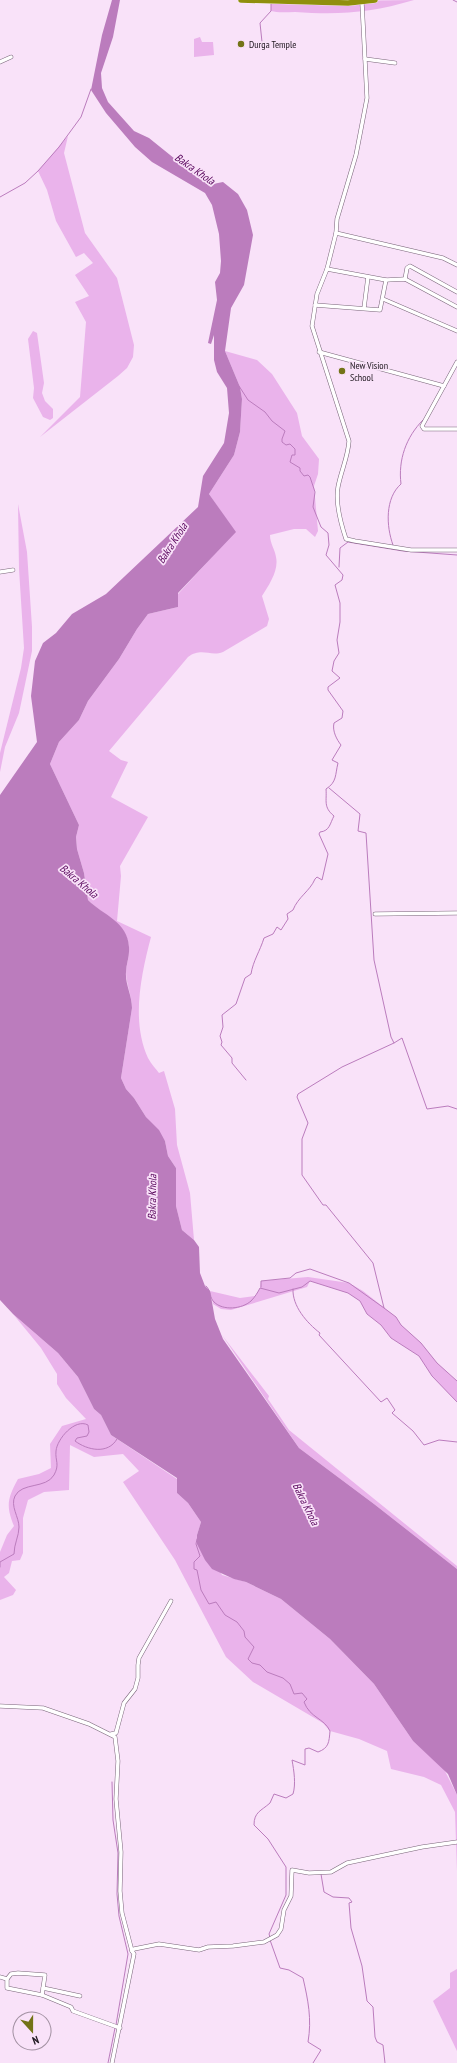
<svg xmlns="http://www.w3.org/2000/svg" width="457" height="2063" viewBox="0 0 457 2063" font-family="'PT Sans Narrow',sans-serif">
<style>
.green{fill:#eab3eb}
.water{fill:#bb7cbd}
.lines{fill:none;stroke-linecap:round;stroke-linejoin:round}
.stream{stroke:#bb7cbd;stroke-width:1}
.minor-casing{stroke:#796579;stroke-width:4.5}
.highway-casing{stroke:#fff;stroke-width:6}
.minor{stroke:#fff;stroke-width:3.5}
.highway{stroke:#908f0d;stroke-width:5.5}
.poi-dot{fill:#737317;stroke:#f9e2f9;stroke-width:1.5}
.labels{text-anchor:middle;stroke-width:3.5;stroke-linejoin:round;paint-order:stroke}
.poi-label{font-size:10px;fill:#1f171f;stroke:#f9e2f9;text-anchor:start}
.water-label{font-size:11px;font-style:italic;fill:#58065c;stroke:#f9e2f9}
</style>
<rect width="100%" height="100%" fill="#f9e2f9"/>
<g class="green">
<path d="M414,0C370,13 340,15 295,12C287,12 278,13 271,11V2Z"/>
<polygon points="200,37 202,42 213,42 214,55 194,57 194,39"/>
<polygon points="68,136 64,153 85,233 117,278 134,345 133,357 127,368 118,376 40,437 80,397 86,322 75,302 89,296 75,275 93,263 84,253 76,257 56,221 47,190 38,171"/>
<polygon points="33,331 37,333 44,383 42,393 45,401 53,409 53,418 50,420 43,417 33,398 34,388 28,339"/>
<path d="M225,351L257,360L272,374L297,413L302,436L319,459L318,474L314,486L318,531L315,537L306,529H294L270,535C270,544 275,549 276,557C279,570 269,585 262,596L269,619L267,626L223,652C210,657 202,647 188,657L109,751L121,760L128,762L111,797L148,817L120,866L121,876L117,921L151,937C141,975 131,1021 148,1058C151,1064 156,1069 159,1073L164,1071L175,1109L177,1145L190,1193L194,1240L182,1230L176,1206V1168L168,1156L165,1141L146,1117L134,1098L126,1089L121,1078L132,1008C132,996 126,984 126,972C126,964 130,956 129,947C128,925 102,914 88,900L84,873L77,849L76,837L79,825L50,764L59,742L79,720L88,701L119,659L137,629L148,614L178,607V594L235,532L209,494L234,455L240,432L242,399L240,387Z"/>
<polygon points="18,504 27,552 32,627 32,651 19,713 5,747 0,772 0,753 21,668 24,648 19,569"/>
<polygon points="308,1277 349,1283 363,1291 396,1317 401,1325 421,1343 437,1363 457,1381 457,1402 432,1376 419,1356 391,1338 381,1325 367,1314 360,1301 348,1293 310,1281 307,1287 231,1310 221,1309 213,1304 210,1291 240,1298 255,1296 260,1288 261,1281"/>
<path d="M13,1314L58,1353L78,1377L94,1409L101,1415L111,1435L177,1479V1493L188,1503L201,1522L197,1535L222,1575L246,1582L281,1599L330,1639L374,1684L413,1741L444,1769L457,1795V1871L455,1812L441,1785L424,1777L391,1769L387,1751L359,1739L330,1731L323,1723L253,1682L226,1657L175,1560L123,1482L139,1471L123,1454L94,1457L70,1445L69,1490L44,1492L28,1500L23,1518V1553L20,1560L12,1561L9,1573L4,1577L16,1590L13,1595L0,1600V1552L7,1535L14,1526C6,1506 7,1499 18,1479L39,1474L51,1468L50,1444L62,1426L86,1419L66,1398L57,1384V1374L41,1348Z"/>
<polygon points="222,1335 269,1396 268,1399 289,1430 457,1566 457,1569 374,1504 299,1448"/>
<polygon points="457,1969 457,2051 433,2001 450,1988 450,1973"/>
</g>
<path class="water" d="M112,0H120L113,37L101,73L102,88L108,102L134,131L149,138L180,163L202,173L213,184L223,182L238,194L247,210L253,235L244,285L231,308L225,351L240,387L242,399L240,432L234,455L209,494L236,532L178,593V607L148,614L137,629L119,659L88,701L79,720L59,742L50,764L79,825L76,837L77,849L84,873L88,900C103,915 128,922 129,947C130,956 126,964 126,972C125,984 132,995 132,1008L121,1078L126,1089L134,1098L146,1117L159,1130L165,1141L168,1156L176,1168V1206L182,1230L194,1240L199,1247L200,1273L205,1286L210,1291L215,1319L223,1339L299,1448L374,1504L457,1569V1795L448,1774L413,1741L374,1684L330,1639L281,1599L246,1582L234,1579L212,1569L205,1560L197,1544V1535L201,1522L188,1503L177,1493V1478L111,1435L101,1415L94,1409L78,1377L58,1353L13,1314L0,1300V795L37,742L31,696L35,661L43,643L56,633L72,614L106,594L198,507L203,476L224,443L229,413L227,388L217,372L214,360V335L211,344L208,343L217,300L215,282L220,273L221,261L219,234L212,205L205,193L152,162L135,147L106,113L91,90L102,35Z"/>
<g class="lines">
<g class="stream">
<polyline points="453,0 457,2"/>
<polyline points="259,44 262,42 260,23 271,11 271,4"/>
<polyline points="0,197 25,183 38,171 59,147 81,117 91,89"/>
<path d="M239,386L248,400L265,412L272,421L285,431L282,439V442L286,445L290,444L295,449V455H292L290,462L300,468V471L304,476L308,475L310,477L315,492L313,507L321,527L328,533L329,545L326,555L343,575L342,580L335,585L340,603V622L337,640L339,653L334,661L332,671L340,678L328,687V690L343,711L342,718L334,723C332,731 337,740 341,745L332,760L338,763C335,775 337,782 326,789C327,801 323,807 334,816C330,823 330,831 320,832L319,834L328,854L322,880L317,877L315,879C310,891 298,897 293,910L287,914L288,919L281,930L277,927L273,934L264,938C260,951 253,961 251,974L245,978L236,1004L222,1015L223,1027L220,1036L222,1042L221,1045L232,1058V1063L246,1080"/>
<path d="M393,545C386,526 385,498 401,484C398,460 406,437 423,420"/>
<polyline points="339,567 340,548 348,542 403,551 457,555"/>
<polyline points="329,788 360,814 358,831 366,833 374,960 391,1037 394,1043 402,1038 427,1109 448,1106 457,1109"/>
<polyline points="394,1043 342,1067 298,1094 297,1097 308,1123 302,1139 302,1175 323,1205 326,1205 373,1263 384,1308 396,1317 401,1325 421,1343 437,1363 457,1381"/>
<path d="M206,1286C212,1292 209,1297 214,1302C223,1311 242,1309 251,1301C255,1297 258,1292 260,1288L279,1293L302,1287L310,1281L348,1293L360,1301L367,1314L381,1325L391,1338L419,1356L432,1376L457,1402"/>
<polyline points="261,1287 261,1281 290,1278 296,1273 310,1269 349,1283 384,1308"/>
<path d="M293,1289C292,1306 307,1323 320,1333L319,1335L381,1402L387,1398L395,1410L392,1413L413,1431L424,1445L439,1440L457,1442"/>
<path d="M197,1539L196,1544L200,1556L194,1562V1569L197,1570L201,1590L209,1604L216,1602L225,1615L237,1622L244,1631L245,1637L254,1647L248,1659L252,1663L260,1665L267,1672L283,1678L290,1684L294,1694L302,1693L307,1699L304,1702C310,1718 324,1718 330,1731C329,1742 329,1748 318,1752L309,1748L305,1749V1765L292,1760C294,1771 296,1784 293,1794L286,1798L274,1794L270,1803C261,1811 254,1812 254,1825L268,1839L286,1867V1895L269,1934L270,1937"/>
<path d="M0,1567V1562L14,1554C14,1544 19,1536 19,1527C19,1517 10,1506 15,1496C22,1482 46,1489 54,1475C60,1464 55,1461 56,1451C57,1439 75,1418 88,1425L89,1432L87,1436L77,1438L75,1441C87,1450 108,1455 117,1439"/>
<polyline points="112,1782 113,1820 118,1853 117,1894 119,1916 128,1954 116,2025"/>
<polyline points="321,1874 324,1892 333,1897 349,1898 352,1902 349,1903 351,1928 362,1966 367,2001 373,2007 375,2037 377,2042 383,2045 385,2063"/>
<path d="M270,1940L280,1968L289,1970L303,1978C308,2000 312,2019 308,2042L321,2050L313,2063"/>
<polyline points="108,2063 115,2028"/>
</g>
<g class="minor-casing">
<g id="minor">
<path d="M362,3L367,98L356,155L337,219L336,233L327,269L317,294L312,326L349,441C348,457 341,471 338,487C335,503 341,524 346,539L355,541L411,550H457"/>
<polyline points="365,59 395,63"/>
<polyline points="0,62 11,57"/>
<polyline points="336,233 443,258 457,265"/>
<polyline points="327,269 386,280 405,279 457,307"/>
<polyline points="405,279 407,268 410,266 457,292"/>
<polyline points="383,299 457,331"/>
<polyline points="315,305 380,310 386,280"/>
<polyline points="364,308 368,277"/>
<polyline points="319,352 444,386"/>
<polyline points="457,362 422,426 424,429 457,429"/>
<polyline points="0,572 13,570"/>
<polyline points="375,914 457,913"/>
<polyline points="0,1706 43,1708 89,1724 115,1737 118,1761 116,1799 121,1852 120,1891 122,1913 132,1951"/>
<polyline points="111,1734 116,1733 117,1729 124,1703 135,1689 138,1678 138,1665 139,1658 171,1601"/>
<polyline points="0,1977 7,1979 7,1988 42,1995 71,2007 73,2011 120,2028"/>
<polyline points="7,1979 11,1974 18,1973 45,1975 42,1995"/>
<polyline points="43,1988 80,1996"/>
<polyline points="112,2063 134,1954 132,1951 134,1949 159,1944 199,1950 208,1947 233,1946 264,1942 277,1935 281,1929 284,1910 291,1896 292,1870 309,1873 331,1872 347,1863 422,1847 457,1842"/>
</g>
</g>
<g class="highway-casing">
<polyline id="highway" points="241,0 348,3 375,0"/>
</g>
<use href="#minor" class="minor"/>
<use href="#highway" class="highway"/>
</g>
<g class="poi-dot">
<circle cx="241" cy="44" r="4"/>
<circle cx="342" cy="371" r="4"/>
</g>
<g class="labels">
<g class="poi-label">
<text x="249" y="48">Durga Temple</text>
<text x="350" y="369">New Vision<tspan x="350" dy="12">School</tspan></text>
</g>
<g class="water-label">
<text transform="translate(195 169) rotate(35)" y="4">Bakra Khola</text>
<text transform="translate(172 543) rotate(-57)" y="4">Bakra Khola</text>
<text transform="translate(79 881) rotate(40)" y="4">Bakra Khola</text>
<text transform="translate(152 1197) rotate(-89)" y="4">Bakra Khola</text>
<text transform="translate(306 1504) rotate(64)" y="4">Bakra Khola</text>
</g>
</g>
<g transform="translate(32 2031) rotate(159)"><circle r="19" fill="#f9e2f9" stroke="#a291a2"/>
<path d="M0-3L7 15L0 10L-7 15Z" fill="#737317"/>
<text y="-6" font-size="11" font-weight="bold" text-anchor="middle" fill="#1f171f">N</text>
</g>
</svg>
